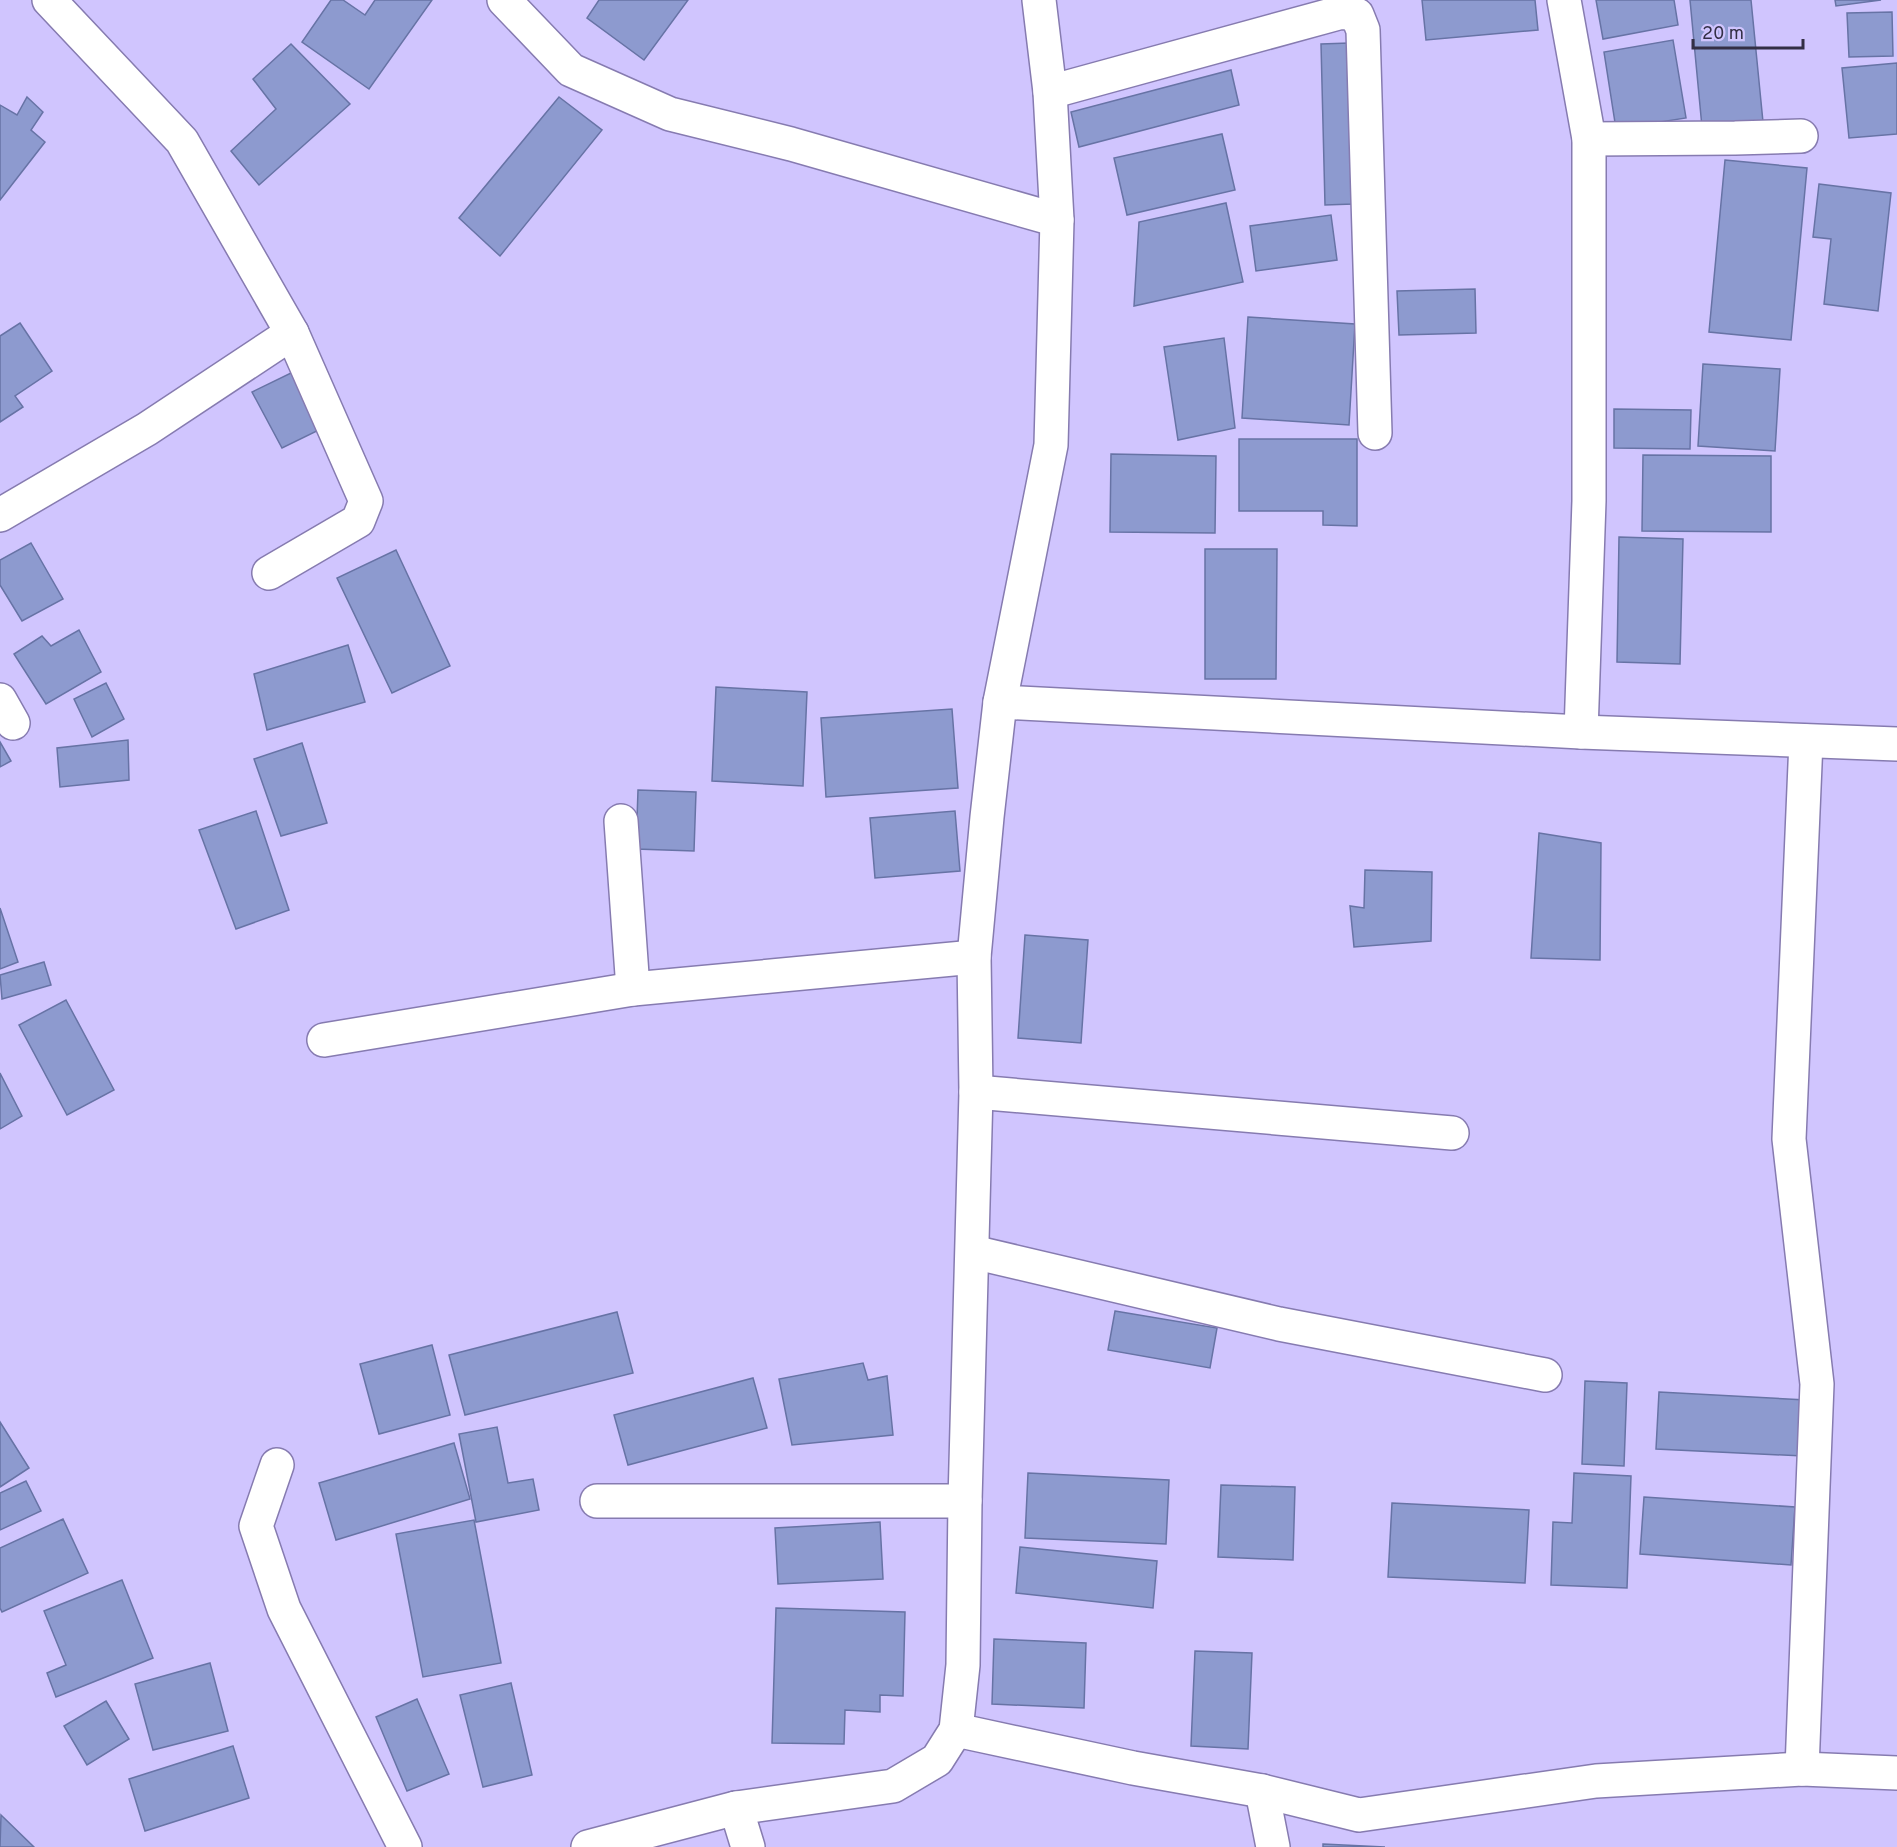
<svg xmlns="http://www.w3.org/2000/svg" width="1897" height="1847" viewBox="0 0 1897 1847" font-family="Overpass,sans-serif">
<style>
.building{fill:#8d9acf;stroke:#6773a5;stroke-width:1.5}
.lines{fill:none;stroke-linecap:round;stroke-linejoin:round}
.minor-casing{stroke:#867bb0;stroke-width:36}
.minor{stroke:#fff;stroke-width:33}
</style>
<rect width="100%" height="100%" fill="#d0c5fe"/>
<g class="building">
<polygon points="331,0 343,0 365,15 375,0 432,0 369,89 302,42"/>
<polygon points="599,0 688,0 644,60 587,18"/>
<polygon points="1422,0 1535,0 1538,30 1426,40"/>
<polygon points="1596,0 1674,0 1678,25 1603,39"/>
<polygon points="1690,0 1751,0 1763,122 1702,127"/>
<polygon points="1835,0 1881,0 1836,6"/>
<polygon points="1892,12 1893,56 1849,57 1847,13"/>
<polygon points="1673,40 1686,118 1616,129 1604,52"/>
<polygon points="1349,43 1353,204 1325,205 1321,44"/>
<polygon points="291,44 350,104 259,185 231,151 276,109 253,79"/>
<polygon points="1897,63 1897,134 1849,138 1842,68"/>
<polygon points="1231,70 1239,105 1079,147 1071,112"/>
<polygon points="27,97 43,112 31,130 45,142 0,200 0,105 17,115"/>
<polygon points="559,97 602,130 500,256 459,218"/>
<polygon points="1222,134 1235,190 1127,215 1114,158"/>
<polygon points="1725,160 1807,168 1791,340 1709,332"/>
<polygon points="1819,184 1891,193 1878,311 1824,304 1831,239 1813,237"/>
<polygon points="1226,203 1243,282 1134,306 1139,222"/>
<polygon points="1331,215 1337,260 1256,271 1250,226"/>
<polygon points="1475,289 1476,333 1399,335 1397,291"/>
<polygon points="1248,317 1355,324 1349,425 1242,418"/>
<polygon points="20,323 52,371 15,396 23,407 0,422 0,336"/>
<polygon points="1224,338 1235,428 1178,440 1164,347"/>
<polygon points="1703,364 1780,369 1775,451 1698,446"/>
<polygon points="293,372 321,429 282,448 252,392"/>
<polygon points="1614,409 1691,410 1690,449 1614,448"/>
<polygon points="1239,439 1357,439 1357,526 1323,525 1323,511 1239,511"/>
<polygon points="1111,454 1216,456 1215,533 1110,532"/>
<polygon points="1643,455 1771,456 1771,532 1642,531"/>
<polygon points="1619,537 1683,539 1680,664 1617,662"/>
<polygon points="31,543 63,599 22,621 0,585 0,560"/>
<polygon points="1205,549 1277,549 1276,679 1205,679"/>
<polygon points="396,550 450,666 392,693 337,578"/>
<polygon points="79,630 101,672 46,704 14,654 42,636 51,646"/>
<polygon points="348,645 365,702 267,730 254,674"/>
<polygon points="106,683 124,719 92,737 74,699"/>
<polygon points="716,687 807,692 803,786 712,781"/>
<polygon points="952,709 958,788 826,797 821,718"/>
<polygon points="128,740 129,780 60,787 57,748"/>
<polygon points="0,742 11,761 0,767"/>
<polygon points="302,743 327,823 281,836 254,759"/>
<polygon points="638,790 696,792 694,851 636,849"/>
<polygon points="256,811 289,910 236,929 199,830"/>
<polygon points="955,811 960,871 875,878 870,818"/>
<polygon points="1539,833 1601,843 1600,960 1531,958"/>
<polygon points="1365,870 1432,872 1431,941 1354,947 1350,906 1364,908"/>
<polygon points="0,908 18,962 0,969"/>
<polygon points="1025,935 1088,940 1081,1043 1018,1038"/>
<polygon points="44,962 51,985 2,999 0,975"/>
<polygon points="66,1000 114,1090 67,1115 19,1025"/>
<polygon points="0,1073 22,1116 0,1129"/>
<polygon points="1115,1311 1217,1328 1210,1368 1108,1350"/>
<polygon points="617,1312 633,1373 465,1415 449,1355"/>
<polygon points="432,1345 450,1415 379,1434 360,1364"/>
<polygon points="863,1363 868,1380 887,1376 893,1435 792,1445 779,1379"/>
<polygon points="753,1378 767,1428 628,1465 614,1415"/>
<polygon points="1585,1381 1627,1383 1624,1466 1582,1464"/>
<polygon points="1659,1392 1806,1400 1803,1456 1656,1449"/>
<polygon points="0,1422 29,1468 0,1487"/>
<polygon points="497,1427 508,1483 533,1479 539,1510 476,1522 459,1434"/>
<polygon points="454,1443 470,1499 336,1540 319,1483"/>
<polygon points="1028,1473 1169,1480 1166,1544 1025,1538"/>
<polygon points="1574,1473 1631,1476 1627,1588 1551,1585 1553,1522 1572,1523"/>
<polygon points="26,1481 41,1511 0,1530 0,1493"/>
<polygon points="1221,1485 1295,1487 1293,1560 1218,1557"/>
<polygon points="1644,1497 1795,1507 1791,1565 1640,1554"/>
<polygon points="1392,1503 1529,1510 1525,1583 1388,1577"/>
<polygon points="63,1519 88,1573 2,1612 0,1608 0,1548"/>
<polygon points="474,1520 501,1663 423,1677 396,1534"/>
<polygon points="880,1522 883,1579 778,1584 775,1528"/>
<polygon points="1020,1547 1157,1561 1153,1608 1016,1593"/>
<polygon points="122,1580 153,1658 56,1697 47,1673 66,1665 44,1611"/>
<polygon points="776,1608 905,1612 903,1696 880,1695 880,1712 845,1710 844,1744 772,1743"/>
<polygon points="994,1639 1086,1643 1084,1708 992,1704"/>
<polygon points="1195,1651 1252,1653 1248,1749 1191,1746"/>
<polygon points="210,1663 228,1731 153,1750 135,1684"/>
<polygon points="511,1683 532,1775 483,1787 460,1695"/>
<polygon points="417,1699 449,1774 407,1791 376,1717"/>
<polygon points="106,1701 129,1739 87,1765 64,1726"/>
<polygon points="233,1746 249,1798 145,1831 129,1779"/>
<polygon points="1,1815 34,1847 0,1847"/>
<polygon points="1323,1844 1385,1847 1323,1847"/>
</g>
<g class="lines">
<g class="minor-casing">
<g id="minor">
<polyline points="49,0 182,141 292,333 366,501 358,521 269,573"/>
<polyline points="504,0 571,70 670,114 791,144 1057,220"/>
<polyline points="1564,0 1589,139 1589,501 1581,732"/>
<polyline points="1050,92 1342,12 1357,15 1363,30 1375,433"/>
<polyline points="1589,139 1735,138 1801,136"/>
<polyline points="0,515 147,429 292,333"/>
<polyline points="0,700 13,723"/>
<polyline points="1000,702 1581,732 1897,744"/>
<polyline points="621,821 633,989"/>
<polyline points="324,1040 633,989 974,957"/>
<polyline points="976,1092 1452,1133"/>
<polyline points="973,1252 1279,1324 1545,1375"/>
<polyline points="277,1465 256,1526 284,1609 405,1847"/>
<polyline points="597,1501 965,1501"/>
<polyline points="956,1730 1133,1768 1262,1791 1359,1815 1596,1781 1802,1769 1897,1773"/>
<polyline points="1802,1769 1817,1384 1789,1139 1806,741"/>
<polyline points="1262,1791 1273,1847"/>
<polyline points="736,1808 748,1847"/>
<polyline points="588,1847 736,1808 893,1786 937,1760 956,1730 963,1665 965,1501 976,1092 974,957 987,817 1000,702 1051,445 1057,220 1050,92 1039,0"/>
</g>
</g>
<use href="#minor" class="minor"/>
</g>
<path d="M1693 39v9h110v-9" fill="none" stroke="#332f45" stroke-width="3"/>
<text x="1702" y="39" font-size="18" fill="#332f45" stroke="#d0c5fe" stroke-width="4.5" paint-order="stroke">20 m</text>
</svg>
